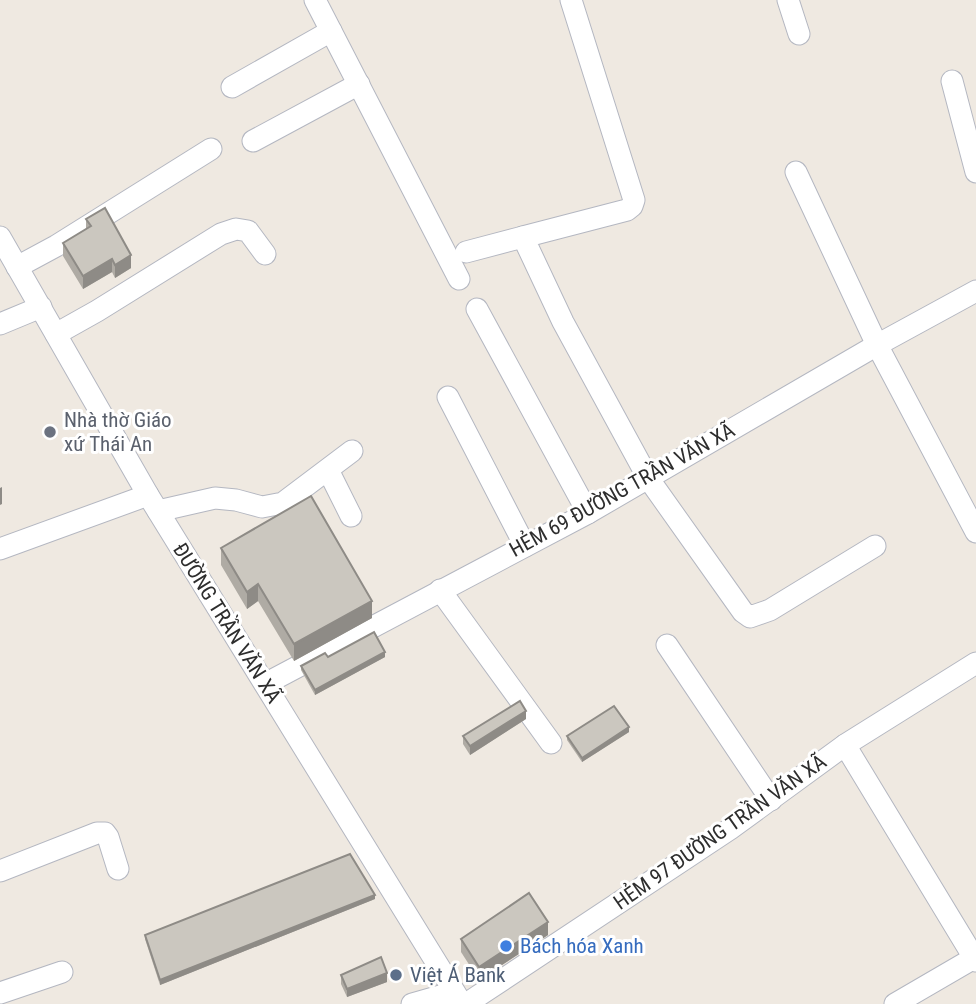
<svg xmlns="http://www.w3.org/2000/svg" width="976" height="1004" viewBox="0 0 976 1004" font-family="'Roboto Condensed',sans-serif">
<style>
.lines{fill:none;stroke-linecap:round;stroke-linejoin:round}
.minor-casing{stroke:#b4b7c1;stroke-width:23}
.minor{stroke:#fff;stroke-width:21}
.wall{fill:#afaba4}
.shaded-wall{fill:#8e8b86}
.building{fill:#cbc7bf;stroke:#8e8b86;stroke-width:2}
.worship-dot{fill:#6b7280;stroke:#fff;stroke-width:2.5}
.shop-dot{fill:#3f7fe0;stroke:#fff;stroke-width:2.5}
.service-dot{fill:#5c6f8a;stroke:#fff;stroke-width:2.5}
.labels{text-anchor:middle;stroke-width:6;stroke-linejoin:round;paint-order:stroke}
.worship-label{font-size:21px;fill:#5b616d;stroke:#fff;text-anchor:start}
.street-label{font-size:21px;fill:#2e2e2e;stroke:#fff}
.shop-label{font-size:21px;fill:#366cbe;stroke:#fff;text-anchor:start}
.service-label{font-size:21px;fill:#4e5e75;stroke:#fff;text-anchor:start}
</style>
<rect width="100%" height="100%" fill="#efe9e1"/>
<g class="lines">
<g class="minor-casing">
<g id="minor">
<polyline points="315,0 459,279"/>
<polyline points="571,0 634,200 632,206 627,210 523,237 563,322 648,478 743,612 750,617 770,610 875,546"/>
<polyline points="788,0 799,34"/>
<polyline points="952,81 976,172"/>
<polyline points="232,87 331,31"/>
<polyline points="253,141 359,84"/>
<polyline points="796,172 877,345 976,532"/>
<polyline points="0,237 148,495 462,1004"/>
<polyline points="466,252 523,237"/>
<polyline points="17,267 56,246 211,149"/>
<polyline points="477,309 588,513"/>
<polyline points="0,324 41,307"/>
<polyline points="56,334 97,311 221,234 236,229 248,231 265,254"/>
<polyline points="448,397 525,546"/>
<polyline points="328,470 351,516"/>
<polyline points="158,511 215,498 236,500 262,507 283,503 352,451"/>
<polyline points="0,549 148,495"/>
<polyline points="440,590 551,743"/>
<polyline points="667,645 771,800"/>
<polyline points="265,684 588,513 877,345 976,291"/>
<polyline points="845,745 976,961"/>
<polyline points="0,871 97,833 105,833 108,837 118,869"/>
<polyline points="0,993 62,972"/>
<polyline points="412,1004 454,992"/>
<polyline points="466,1004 730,829 845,745 976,663"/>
<polyline points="895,1004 974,958"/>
</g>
</g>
<use href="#minor" class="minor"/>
</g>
<g class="wall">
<polygon points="86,219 131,268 115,278 112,272 83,289 63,256 63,243 86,229"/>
<polygon points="221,548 372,618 294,661 258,601 247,609 221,565"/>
<polygon points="328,657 385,657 315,695 301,670 301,666"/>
<polygon points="526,719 470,755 463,744 463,736"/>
<polygon points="629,732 582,762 567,740 567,736"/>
<polygon points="375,899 160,985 145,939 145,935"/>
<polygon points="548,935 479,980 461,952 461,939"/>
<polygon points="341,975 387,982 347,997 341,984"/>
</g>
<g class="shaded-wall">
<polygon points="131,255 131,268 115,278 115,265"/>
<polygon points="112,259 112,272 83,289 83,276"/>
<polygon points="2,487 2,504 0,505 0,488"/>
<polygon points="258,584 258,601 247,609 247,592"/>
<polygon points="372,601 372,618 294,661 294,644"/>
<polygon points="385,652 385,657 315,695 315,690"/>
<polygon points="526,711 526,719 470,755 470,746"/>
<polygon points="629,727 629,732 582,762 582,758"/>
<polygon points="375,895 375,899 160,985 160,980"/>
<polygon points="548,922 548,935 479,980 479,967"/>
<polygon points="387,973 387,982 347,997 347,989"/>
</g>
<g class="building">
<polygon points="105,208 131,255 115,265 112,259 83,276 63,243 91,226 86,219"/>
<polygon points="311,496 372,601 294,644 258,584 247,592 221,548"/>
<polygon points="374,632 385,652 315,690 301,666 325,653 328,657"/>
<polygon points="520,701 526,711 470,746 463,736"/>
<polygon points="614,706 629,727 582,758 567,736"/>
<polygon points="350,854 375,895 160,980 145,935"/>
<polygon points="529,893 548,922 479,967 461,939"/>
<polygon points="381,957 387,973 347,989 341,975"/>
</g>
<circle class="worship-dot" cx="50" cy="432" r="7"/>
<circle class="shop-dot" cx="506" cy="946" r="7"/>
<circle class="service-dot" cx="396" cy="975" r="7"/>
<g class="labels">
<g class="worship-label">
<text x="64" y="427">Nhà thờ Giáo<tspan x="64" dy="24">xứ Thái An</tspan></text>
</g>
<g class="street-label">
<text transform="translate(622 490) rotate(-29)" y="7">HẺM 69 ĐƯỜNG TRẦN VĂN XÃ</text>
<text transform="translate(227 623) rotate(58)" y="7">ĐƯỜNG TRẦN VĂN XÃ</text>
<text transform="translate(720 832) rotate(-35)" y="7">HẺM 97 ĐƯỜNG TRẦN VĂN XÃ</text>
</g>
<g class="shop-label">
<text x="520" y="953">Bách hóa Xanh</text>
</g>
<g class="service-label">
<text x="410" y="982">Việt Á Bank</text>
</g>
</g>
</svg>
